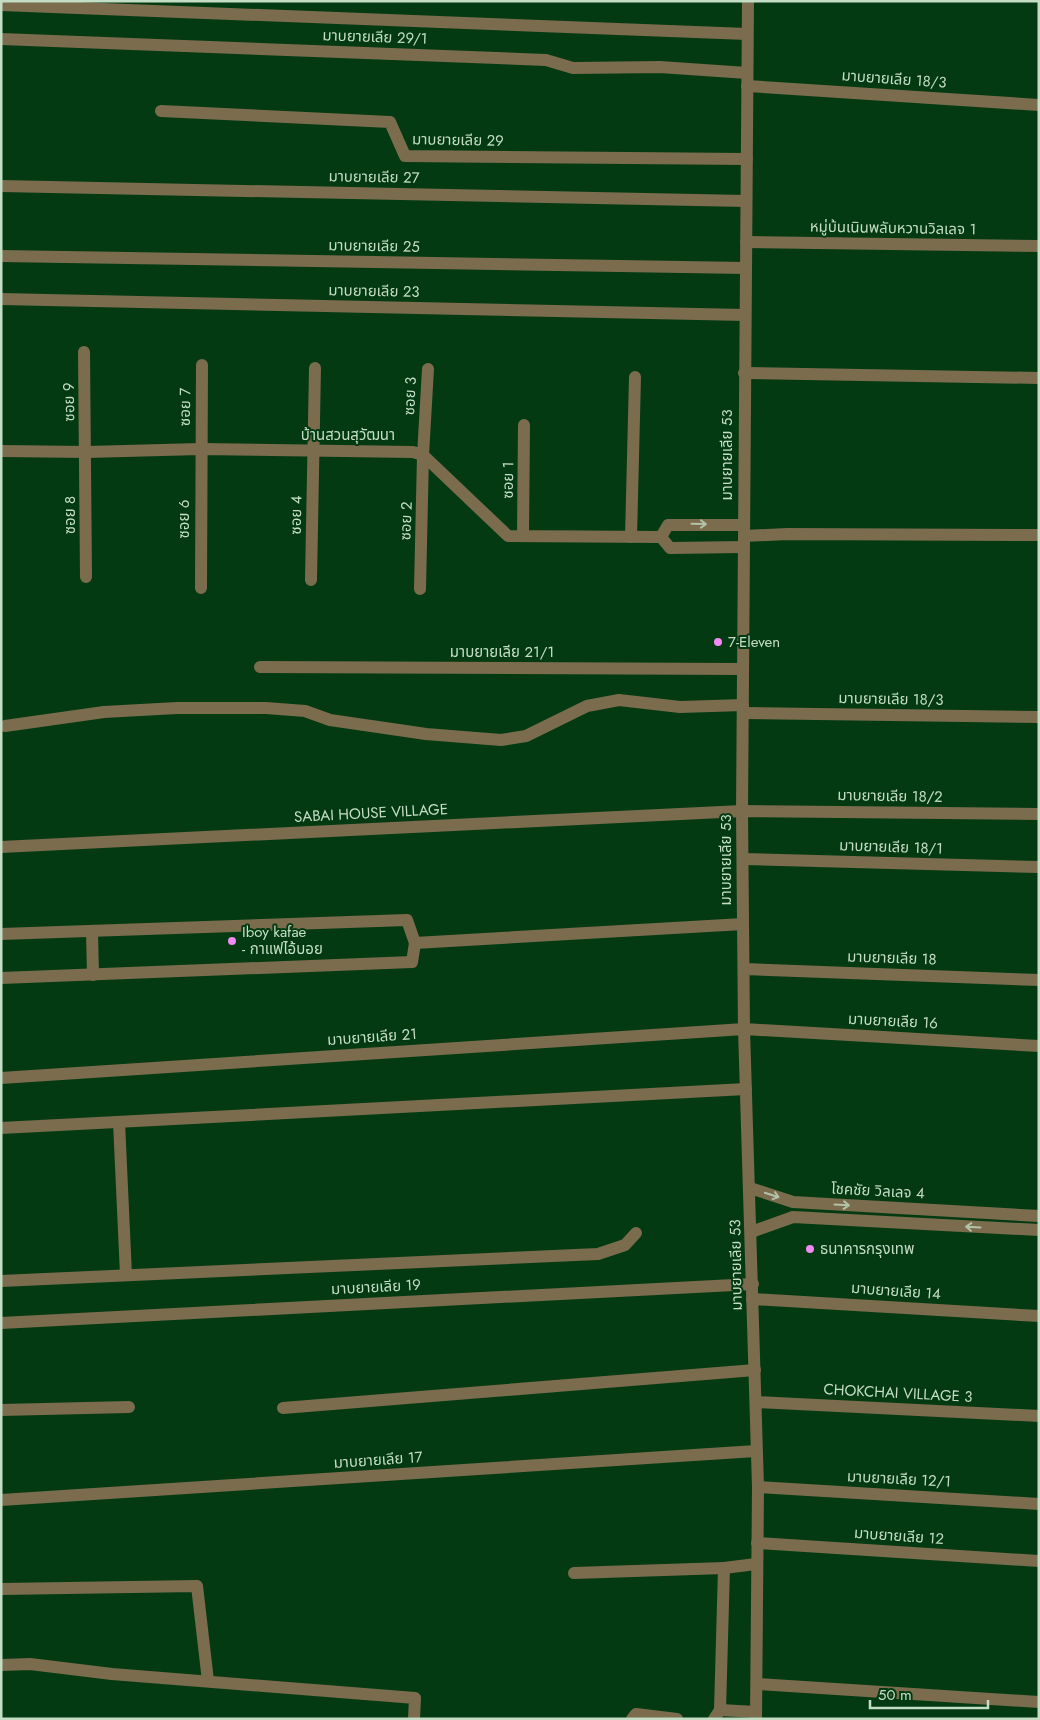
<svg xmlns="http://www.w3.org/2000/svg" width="1040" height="1720" viewBox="0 0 1040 1720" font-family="Jost,'Noto Sans Thai',sans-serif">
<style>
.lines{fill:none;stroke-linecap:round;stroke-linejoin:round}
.minor{stroke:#7a6c4d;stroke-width:12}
.oneway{stroke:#b2c2a8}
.poi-dot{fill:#f28af3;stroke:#043a12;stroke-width:2}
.labels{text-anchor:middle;stroke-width:4;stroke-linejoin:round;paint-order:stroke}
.street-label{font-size:15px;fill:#c4dec6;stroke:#043a12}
.poi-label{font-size:15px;fill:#c4dec6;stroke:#043a12;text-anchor:start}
</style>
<rect width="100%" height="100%" fill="#043a12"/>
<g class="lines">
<g class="minor">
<polyline points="748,1 742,811 744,1029 758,1487 756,1719"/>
<polyline points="1,5 747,34"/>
<polyline points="1,39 546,60 573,68 660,67 747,73"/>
<polyline points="747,86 1039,105"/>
<polyline points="161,111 390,122 405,156 747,159"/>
<polyline points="1,186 746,201"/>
<polyline points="746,242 1039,246"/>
<polyline points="1,256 746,268"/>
<polyline points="1,299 745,315"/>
<polyline points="84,352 86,577"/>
<polyline points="744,373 1039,378"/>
<polyline points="1,451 87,452 200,449 413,452 423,455 508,536 661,537 670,548 743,547"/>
<polyline points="523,536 524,425"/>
<polyline points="744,536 787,534 1039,535"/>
<polyline points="631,537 635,377"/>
<polyline points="661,537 668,525 744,525"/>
<polyline points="311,580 315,368"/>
<polyline points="201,588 202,365"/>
<polyline points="420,589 423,455 428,369"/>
<polyline points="260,667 743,669"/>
<polyline points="743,713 1039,717"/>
<polyline points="5,726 104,712 177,708 266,708 305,711 330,720 426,734 501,740 526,736 587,706 619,700 680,707 743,705"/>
<polyline points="1,847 742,811 1039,814"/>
<polyline points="743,859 1039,867"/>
<polyline points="92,931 93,975"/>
<polyline points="1,934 407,920 415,943 412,962 1,978"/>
<polyline points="415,943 743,924"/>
<polyline points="744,969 1039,980"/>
<polyline points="1,1078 744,1029 1039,1046"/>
<polyline points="119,1122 126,1275"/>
<polyline points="1,1128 746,1089"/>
<polyline points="750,1188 793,1202 1039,1216"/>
<polyline points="751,1232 793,1217 1039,1230"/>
<polyline points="1,1281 598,1254 625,1245 636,1233"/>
<polyline points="752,1299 1039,1316"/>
<polyline points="1,1323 753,1284"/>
<polyline points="756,1402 1039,1416"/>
<polyline points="283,1408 755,1370"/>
<polyline points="1,1410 129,1407"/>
<polyline points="758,1487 1039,1504"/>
<polyline points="1,1500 756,1451"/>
<polyline points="757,1543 1039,1561"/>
<polyline points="574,1573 724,1568"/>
<polyline points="1,1589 197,1586 208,1681"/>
<polyline points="1,1665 30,1664 112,1674 415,1698 414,1719"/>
<polyline points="757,1684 1039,1702"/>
<polyline points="720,1710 756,1712"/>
<polyline points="632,1719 636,1714 677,1719"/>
<polyline points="714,1719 720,1710 724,1568 756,1564"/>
</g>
</g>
<defs><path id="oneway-shaft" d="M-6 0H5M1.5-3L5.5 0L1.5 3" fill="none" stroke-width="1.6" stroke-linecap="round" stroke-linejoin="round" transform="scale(1.25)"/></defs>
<g class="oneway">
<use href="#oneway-shaft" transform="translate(699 524) rotate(1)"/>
<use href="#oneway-shaft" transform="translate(772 1195) rotate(18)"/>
<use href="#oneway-shaft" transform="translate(842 1205) rotate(3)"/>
<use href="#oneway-shaft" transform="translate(973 1227) rotate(-177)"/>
</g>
<g class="poi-dot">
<circle cx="718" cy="642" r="5"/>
<circle cx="232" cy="941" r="5"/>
<circle cx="810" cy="1249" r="5"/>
</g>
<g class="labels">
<g class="street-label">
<text transform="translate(375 37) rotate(2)" y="5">มาบยายเลีย 29/1</text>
<text transform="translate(894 79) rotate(4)" y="5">มาบยายเลีย 18/3</text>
<text transform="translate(458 140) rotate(1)" y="5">มาบยายเลีย 29</text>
<text transform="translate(374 177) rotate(1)" y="5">มาบยายเลีย 27</text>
<text transform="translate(893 228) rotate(1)" y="5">หมู่บ้นเนินพลับหวานวิลเลจ 1</text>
<text transform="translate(374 246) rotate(1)" y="5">มาบยายเลีย 25</text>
<text transform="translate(374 291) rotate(1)" y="5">มาบยายเลีย 23</text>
<text transform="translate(410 396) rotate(-87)" y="5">ซอย 3</text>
<text transform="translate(69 402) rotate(-91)" y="5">ซอย 9</text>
<text transform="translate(185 407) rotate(-89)" y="5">ซอย 7</text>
<text x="348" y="440">บ้านสวนสุวัฒนา</text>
<text transform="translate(727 455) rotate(-90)" y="5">มาบยายเลีย 53</text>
<text transform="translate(508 480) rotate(-89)" y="5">ซอย 1</text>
<text transform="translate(70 515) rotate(-90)" y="5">ซอย 8</text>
<text transform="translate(296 515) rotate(-89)" y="5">ซอย 4</text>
<text transform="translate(184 519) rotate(-90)" y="5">ซอย 6</text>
<text transform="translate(406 521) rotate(-88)" y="5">ซอย 2</text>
<text x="502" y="657">มาบยายเลีย 21/1</text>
<text transform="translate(891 699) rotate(1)" y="5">มาบยายเลีย 18/3</text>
<text transform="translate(890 796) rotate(1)" y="5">มาบยายเลีย 18/2</text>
<text transform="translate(371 813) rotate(-3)" y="5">SABAI HOUSE VILLAGE</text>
<text transform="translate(891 847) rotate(2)" y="5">มาบยายเลีย 18/1</text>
<text transform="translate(726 860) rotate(-90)" y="5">มาบยายเลีย 53</text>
<text transform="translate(892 958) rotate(2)" y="5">มาบยายเลีย 18</text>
<text transform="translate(893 1021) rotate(3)" y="5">มาบยายเลีย 16</text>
<text transform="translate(372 1037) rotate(-4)" y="5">มาบยายเลีย 21</text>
<text transform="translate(878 1191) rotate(3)" y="5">โชคชัย วิลเลจ 4</text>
<text transform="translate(736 1265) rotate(-91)" y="5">มาบยายเลีย 53</text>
<text transform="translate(376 1287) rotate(-3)" y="5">มาบยายเลีย 19</text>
<text transform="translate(896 1291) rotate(4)" y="5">มาบยายเลีย 14</text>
<text transform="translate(898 1393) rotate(3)" y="5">CHOKCHAI VILLAGE 3</text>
<text transform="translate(378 1460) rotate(-4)" y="5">มาบยายเลีย 17</text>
<text transform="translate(899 1479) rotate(3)" y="5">มาบยายเลีย 12/1</text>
<text transform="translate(899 1536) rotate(4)" y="5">มาบยายเลีย 12</text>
</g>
<g class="poi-label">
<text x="728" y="647">7-Eleven</text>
<text x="242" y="937">Iboy kafae<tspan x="242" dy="17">- กาแฟไอ้บอย</tspan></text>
<text x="820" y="1254">ธนาคารกรุงเทพ</text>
</g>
</g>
<rect width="1040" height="1720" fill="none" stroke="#c4dec6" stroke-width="5"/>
<path d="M870 1700v8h118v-8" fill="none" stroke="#c4dec6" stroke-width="2.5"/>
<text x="878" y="1700" font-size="15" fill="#c4dec6" stroke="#043a12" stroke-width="4" paint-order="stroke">50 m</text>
</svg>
